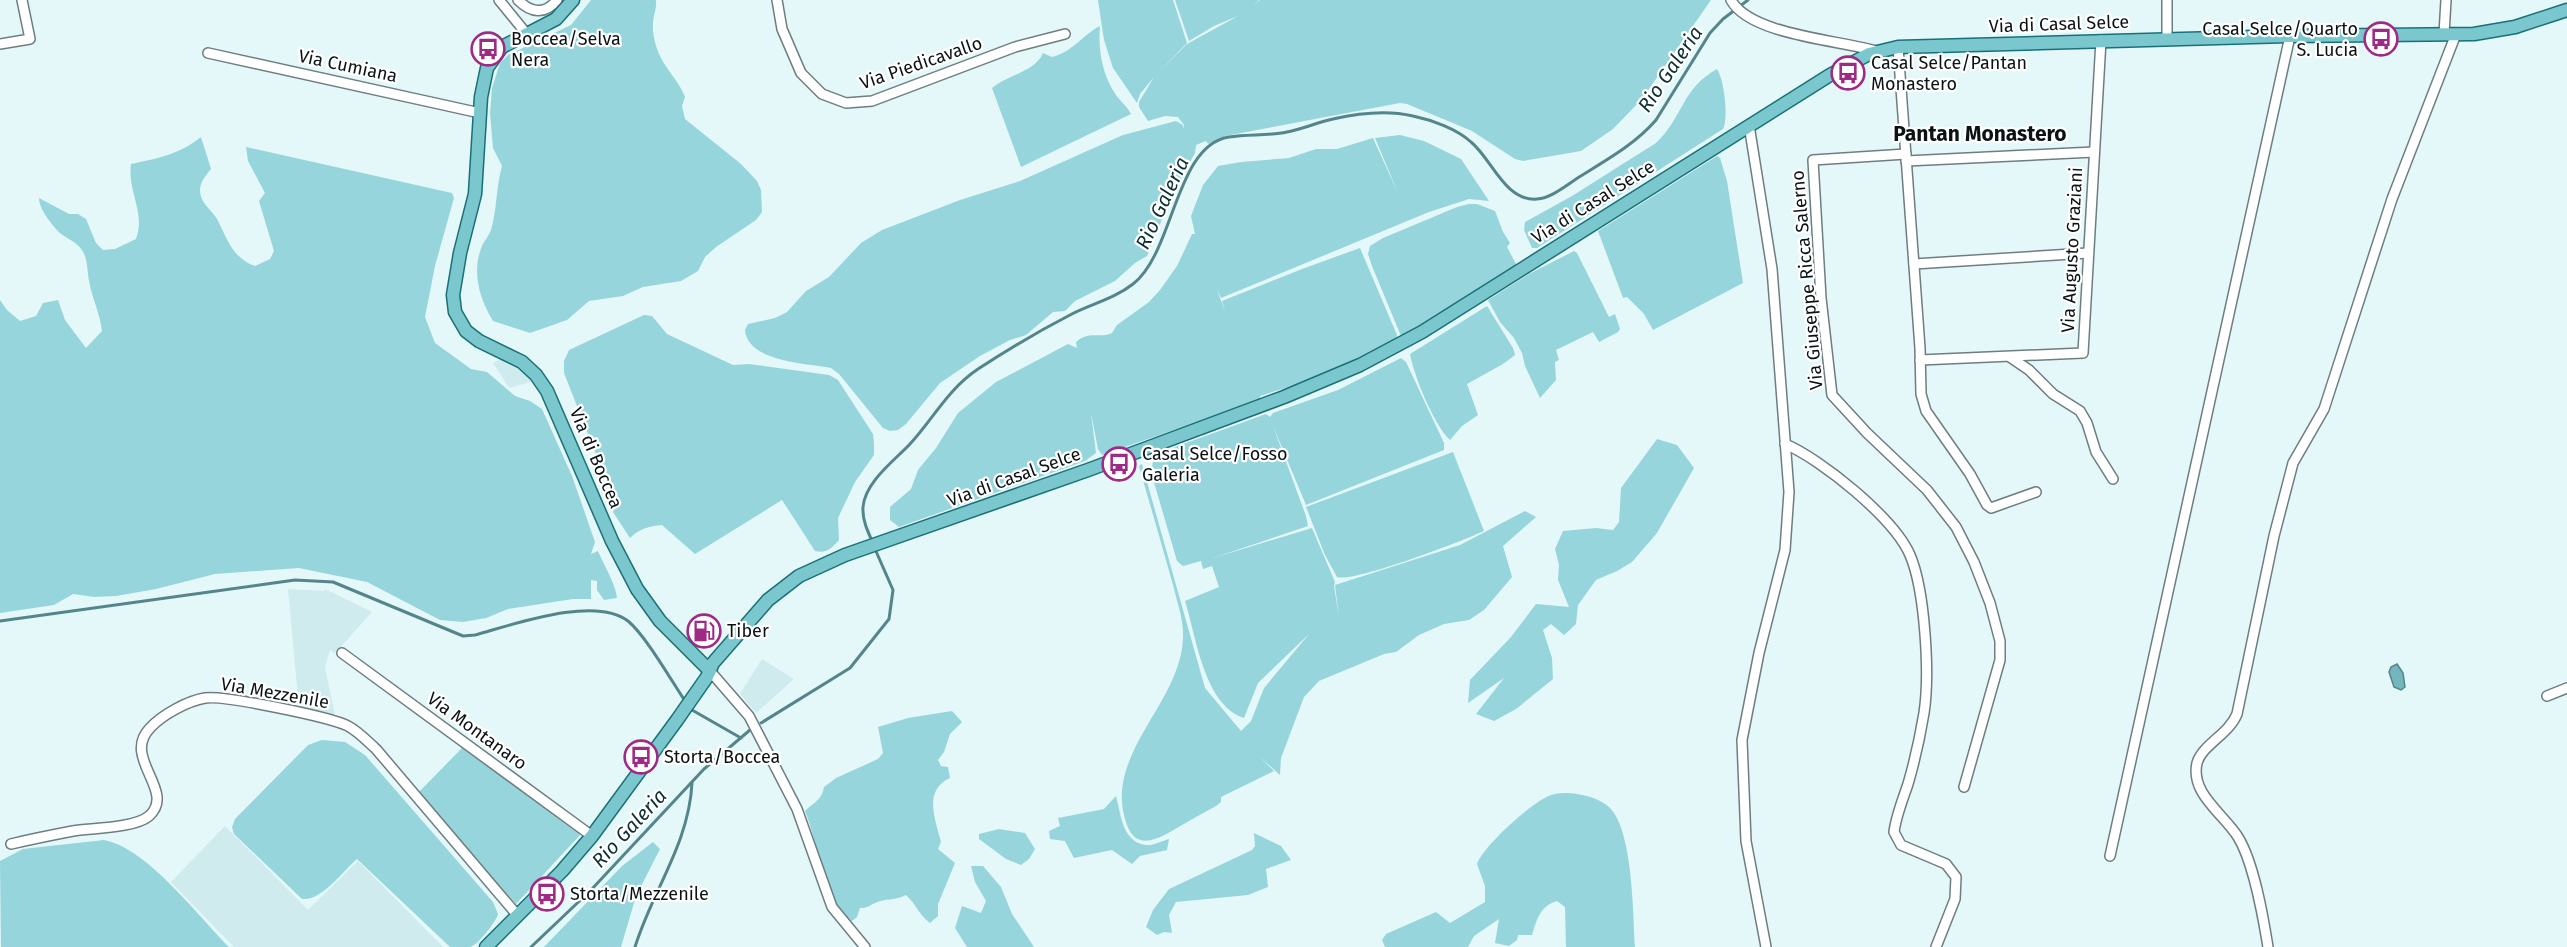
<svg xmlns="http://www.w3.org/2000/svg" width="2567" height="947" viewBox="0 0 2567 947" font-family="'Fira Sans',sans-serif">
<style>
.built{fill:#cfebee}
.green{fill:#97d5dd}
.water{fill:#74b6be;stroke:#54858b;stroke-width:1.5}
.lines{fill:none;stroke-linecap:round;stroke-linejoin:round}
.stream{stroke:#54858b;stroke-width:3}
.minor-casing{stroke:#6e7e80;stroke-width:12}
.major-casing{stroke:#1b7078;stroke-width:15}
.minor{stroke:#fff;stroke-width:9}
.major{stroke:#7bc7ce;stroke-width:12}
.labels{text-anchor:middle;stroke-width:4.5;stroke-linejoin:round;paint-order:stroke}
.street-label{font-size:18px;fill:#0b1213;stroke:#fff}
.poi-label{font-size:18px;fill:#0b1213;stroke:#fff;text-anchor:start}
.water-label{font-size:20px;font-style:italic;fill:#0d2f33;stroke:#fff}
.quarter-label{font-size:21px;font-weight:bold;fill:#0b1213;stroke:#fff}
</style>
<rect width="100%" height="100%" fill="#e4f7f9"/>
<g class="built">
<polygon points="506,357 519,364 534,381 509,388 493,363"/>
<polygon points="288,589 324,591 325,589 372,612 335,653 330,650 325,667 335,716 299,708"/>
<polygon points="762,659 794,679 756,713 740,694"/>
<polygon points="225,826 308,910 358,861 443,947 234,947 171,882"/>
</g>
<g class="green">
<path d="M591,0H656C657,9 653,15 653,24C652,33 656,48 660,56C667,71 679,81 685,97L682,106L685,119L741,164L757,181L761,190L762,212L756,220L716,247L705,257L698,271L681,281L643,287L623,296L589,301L567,320L530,333L493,321C480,300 471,272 482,246C484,241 489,236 491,230C497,210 496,187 502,166L493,148L490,113L492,88L500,63L508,55L571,25Z"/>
<path d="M1098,0H1173L1187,43L1159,72L1187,44L1238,16L1214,26L1189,41L1175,0H1259L1254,5L1260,0H1711L1642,99L1613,129L1581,151L1523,161L1515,159L1472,131L1407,104L1400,103L1225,136L1208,144L1206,141L1196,145L1195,153L1171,197L1147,256L1135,263L1115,281L1075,301L1065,311L1053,312L1026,335L1010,340L980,356L940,383L906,424L898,430L890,431L883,428L839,374L831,368C805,363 748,362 745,330L748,324L775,318L787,312L806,291L829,277L861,243L882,230L960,200L1020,181L1123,135L1176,121L1183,125L1184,129V125L1178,117L1165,116L1148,121L1139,107V102L1154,77L1140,94L1137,103L1113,68L1104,40Z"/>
<path d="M1100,26C1098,50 1102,74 1116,95C1121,102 1127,106 1131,114L1021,167L992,88C1009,74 1035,72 1043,53L1052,57C1073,52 1082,35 1100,26Z"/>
<path d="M1717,69C1724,79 1729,119 1723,129L1537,248H1532L1524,230L1525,222L1572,196L1656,143C1683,118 1681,89 1717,69Z"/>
<path d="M1400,135L1424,141L1461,159L1489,201L1469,199L1429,212L1221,298L1217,290L1225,311L1222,301L1302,269L1360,248L1397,335L1396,339L1363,357L1307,381L1260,396V400L1102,455L1098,449L1091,413L1096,453L1085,461L899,527L890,520V507L911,489L918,470L936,448L958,413L996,382L1068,344L1077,348L1076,342C1089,330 1099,339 1112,333L1117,325L1149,302L1160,290L1177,266L1192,234H1195L1191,216L1203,185L1218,166L1241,162L1289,158L1316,149H1337L1373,138L1398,193L1375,138Z"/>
<path d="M201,137L211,169C206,175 200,182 200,190C200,203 211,209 217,219C227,238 232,258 255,266L270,259L274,251L259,201L265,193L248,161L246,147L452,193L454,198L435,266L425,317L435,343L471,369L487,372L515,396L530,401L542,409L572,476L595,542L591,554L598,551C604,565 616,585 617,598L604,600L597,590V581L591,580V599H573L508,609L486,618L463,622L440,620L367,582L299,568L215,574L156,589L116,596L94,597L73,594L54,605L0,613V300L7,310L20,321L36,316L43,303L58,300L65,320L86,348L102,331C100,313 92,298 89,281C87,271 88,259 82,250C76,241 67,239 60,233C52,225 39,209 39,198L69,214H78L86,219L96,243L103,250L115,249L136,239C146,213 127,191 131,164C159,158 178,155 201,137Z"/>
<polygon points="1717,156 1720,158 1727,181 1743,283 1653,330 1644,314 1627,297 1623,298 1598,231"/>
<polygon points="1469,204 1477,204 1495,211 1503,232 1510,243 1507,247 1517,266 1442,316 1401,336 1372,266 1368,254 1370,246 1383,238 1457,207"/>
<polygon points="1574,251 1577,253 1609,317 1615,314 1620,329 1618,332 1599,342 1593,332 1556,350 1559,360 1555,362 1556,380 1540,398 1525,366 1522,353 1514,338 1500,322 1488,300 1529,274"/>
<path d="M1487,306L1513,348L1515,355L1503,364L1467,384L1478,415L1462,426L1450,440C1434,425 1414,376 1410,354Z"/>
<path d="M644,315L652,316L667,334L733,365L749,364L829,375L838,380L873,434L874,443V455L855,482L838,518L839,540C832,548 827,554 815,551L782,500L695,554L662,525C649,526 639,529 630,538L613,512L614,500L564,373V361L569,350Z"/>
<path d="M1401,358L1406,362L1444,443V450L1306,505L1273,426L1306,516L1308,526L1213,558L1312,528L1335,582L1334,586L1339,617L1335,585L1460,545L1525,511L1536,517L1503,546L1512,577L1484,610L1469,620L1444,624L1419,635L1396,652L1384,654L1319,681L1304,697L1281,758L1280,775L1260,757L1274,771L1221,797V802L1216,806C1205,812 1194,818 1184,824C1167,833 1138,856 1127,825C1101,756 1181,704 1183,638C1184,620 1177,602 1173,585C1162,545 1150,505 1139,466L1142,464L1205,688L1241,731L1251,721L1264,688L1309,634L1258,683L1244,718C1204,705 1196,636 1185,601L1219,587L1212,566L1203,569L1201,561L1183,566L1177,561L1151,472L1154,457L1175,447L1266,414L1270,417L1273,413L1338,390Z"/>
<polygon points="1657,439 1677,445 1694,468 1657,533 1632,562 1617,571 1596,580 1578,605 1576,624 1564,635 1551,624 1543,630 1552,658 1553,679 1516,709 1494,721 1476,714 1504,678 1468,703 1470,680 1511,637 1536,604 1569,607 1558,580 1559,565 1555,549 1563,531 1596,528 1613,530 1619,522 1621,488"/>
<path d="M1453,452L1484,531C1463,541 1353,583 1337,577L1325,555L1306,507Z"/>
<path d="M952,711L962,722L950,734L944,752L938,760L941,766L948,767L950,778C923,790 935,819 941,842L938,849L955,863L938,904V916L930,923C919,915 916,904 906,895C896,901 885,898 875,903C869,906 867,908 860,908L857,917L852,921C821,898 819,844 805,811C814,802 822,800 824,787L836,778L878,759L883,753L878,727L908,718Z"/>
<path d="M322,740L345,742L365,755L493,902L498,914C496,922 478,945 470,947C464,947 456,947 450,947L357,859C342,872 322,901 302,899L234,834L232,827L235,819L308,745Z"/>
<polygon points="463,747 581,834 516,904 419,792"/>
<path d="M1570,793C1585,795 1597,797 1609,807C1633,829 1633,914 1635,947H1566L1565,907L1557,901C1540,906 1537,919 1532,935H1518L1517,940L1509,946L1495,943L1499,919L1474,936L1468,947H1385L1382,940L1386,934L1436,912L1450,923L1485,902V886L1477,864C1483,846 1533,801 1551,795C1557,793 1564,793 1570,793Z"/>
<path d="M1116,796C1121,814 1122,842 1146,845C1152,846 1162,841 1169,839L1167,850L1140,856L1132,864L1112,850L1074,858L1065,841L1050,839L1049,831L1060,826L1058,818L1104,809Z"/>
<polygon points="999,829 1025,833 1035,849 1029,859 1021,865 1006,859 979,839 979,834"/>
<polygon points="1254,833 1281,846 1291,860 1266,869 1268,887 1248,895 1176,902 1169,915 1172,933 1164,932 1157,935 1146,927 1153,910 1169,889 1252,850 1255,846"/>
<path d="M104,840C147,848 198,916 229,947H1L0,861L23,849Z"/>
<polygon points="653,842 660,849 636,896 621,947 544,947 622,866"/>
<polygon points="971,866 983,866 1001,887 1012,914 1034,947 967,947 955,928 962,906 981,913 986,901 975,882"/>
</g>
<polygon class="water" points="2397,664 2403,673 2405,687 2401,690 2394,687 2389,672 2391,667"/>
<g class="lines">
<g class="stream">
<path d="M873,543C868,532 862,520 863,507C865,482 894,461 910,444C934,418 947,390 978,369C1007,350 1039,331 1070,315C1091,304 1114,299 1133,284C1174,253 1175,145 1229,137C1248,134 1268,136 1287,132C1303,129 1318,122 1333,119C1359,113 1388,110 1413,116C1432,120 1457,129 1471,142C1492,159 1505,202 1537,199C1553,198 1570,182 1584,174C1610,158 1636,143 1656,120L1710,33L1723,19L1748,0"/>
<path d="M0,621L295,580L333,582L463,636L475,635C512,625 595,595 628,621C646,636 671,680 685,701"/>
<polyline points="692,710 741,738"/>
<polyline points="761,723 850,668 889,619 893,590 875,549"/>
<polyline points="531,947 591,890 704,769 750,730"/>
<path d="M635,947C652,891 689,844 692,783"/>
</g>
<g class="minor-casing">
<g id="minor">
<polyline points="499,0 526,33"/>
<path d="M518,0C531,13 545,15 557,0"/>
<polyline points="777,0 782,29 801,73 822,94 846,103 872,101 1015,47 1065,34"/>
<path d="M1731,0C1750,35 1839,40 1876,51"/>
<polyline points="2167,0 2167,39"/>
<polyline points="2444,34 2446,0"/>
<polyline points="0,44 30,39 22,0"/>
<polyline points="1898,47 1920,348 1921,394 1926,411 1970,474 1987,505 1991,508 2036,492"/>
<polyline points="208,53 480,113"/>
<polyline points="1749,125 1772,269 1789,492 1785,550 1759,653 1742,740 1746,841 1766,947"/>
<polyline points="1906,154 1813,160 1821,298 1832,395 1867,433 1927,490 1956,527 1974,562 1990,603 2000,641 2000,660 1964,787"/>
<polyline points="1906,161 2094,152"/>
<polyline points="1914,264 2088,253"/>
<polyline points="2010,357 2029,370 2053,394 2080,411 2087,423 2096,452 2113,479"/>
<polyline points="1920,360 2083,353 2101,40"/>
<path d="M1785,444C1821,459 1894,518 1910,555C1925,590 1930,674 1924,713C1920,737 1915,760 1908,784C1903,799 1896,816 1894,832L1901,845L1946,864L1956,877L1955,899L1936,947"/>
<polyline points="342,653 592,836"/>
<polyline points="710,671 749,716 797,809 832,907 865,947"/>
<polyline points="2547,696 2567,688"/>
<path d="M11,844C32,839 52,835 73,831C93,828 135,828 149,816C177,791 121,758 150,728C162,715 187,701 205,698C224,695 330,717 348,726C359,732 367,741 376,749L518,916"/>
<polyline points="2110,856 2290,36"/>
<path d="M2268,947C2263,916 2254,863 2238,837C2224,814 2190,794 2197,763C2202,745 2229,734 2237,714L2274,536L2293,463L2324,409L2392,199L2456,34"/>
</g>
</g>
<g class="major-casing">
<g id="major">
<polyline points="573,0 556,19 502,47 487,68 481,97 475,194 460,253 453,295 455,312 466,331 479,341 522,362 536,375 547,391 612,541 637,589 660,621 710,671"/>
<polyline points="486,947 562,871 592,836 677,720 707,677 713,663 768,600 799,576 845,555 1088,470 1284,397 1360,365 1422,332 1830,75 1869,54 1898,47 2290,36 2474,34 2515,27 2567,10"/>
</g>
</g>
<use href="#minor" class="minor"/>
<use href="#major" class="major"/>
</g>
<defs>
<g id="bus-ring" transform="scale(1.725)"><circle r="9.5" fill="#fff" stroke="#9e2a86" stroke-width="1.5"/><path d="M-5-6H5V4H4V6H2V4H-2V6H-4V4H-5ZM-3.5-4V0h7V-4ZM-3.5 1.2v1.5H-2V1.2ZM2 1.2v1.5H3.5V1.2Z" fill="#9e2a86"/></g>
<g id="fuel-ring" transform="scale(1.725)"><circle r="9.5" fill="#fff" stroke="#9e2a86" stroke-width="1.5"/><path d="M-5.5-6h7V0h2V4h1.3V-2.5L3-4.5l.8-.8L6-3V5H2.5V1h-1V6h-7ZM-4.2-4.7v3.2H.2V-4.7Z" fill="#9e2a86"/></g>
</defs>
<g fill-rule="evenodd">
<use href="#bus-ring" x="2381" y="39"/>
<use href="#bus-ring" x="488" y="49"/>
<use href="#bus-ring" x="1848" y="73"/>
<use href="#bus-ring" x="1119" y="464"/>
<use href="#fuel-ring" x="704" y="631"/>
<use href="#bus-ring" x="641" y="757"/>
<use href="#bus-ring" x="547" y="894"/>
</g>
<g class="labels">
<g class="street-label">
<text transform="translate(2059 24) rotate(-2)" y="6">Via di Casal Selce</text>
<text transform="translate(921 63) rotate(-19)" y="6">Via Piedicavallo</text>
<text transform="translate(348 66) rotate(12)" y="6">Via Cumiana</text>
<text transform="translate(1593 202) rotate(-32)" y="6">Via di Casal Selce</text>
<text transform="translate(2072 250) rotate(-87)" y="6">Via Augusto Graziani</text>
<text transform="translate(1807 280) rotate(-95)" y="6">Via Giuseppe Ricca Salerno</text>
<text transform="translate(596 458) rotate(67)" y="6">Via di Boccea</text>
<text transform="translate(1014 477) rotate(-20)" y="6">Via di Casal Selce</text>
<text transform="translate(275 693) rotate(10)" y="6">Via Mezzenile</text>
<text transform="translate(477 731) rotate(36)" y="6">Via Montanaro</text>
</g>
<g class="poi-label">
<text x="2358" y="35" text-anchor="end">Casal Selce/Quarto<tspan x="2358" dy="21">S. Lucia</tspan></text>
<text x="511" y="45">Boccea/Selva<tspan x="511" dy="21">Nera</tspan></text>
<text x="1871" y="69">Casal Selce/Pantan<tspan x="1871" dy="21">Monastero</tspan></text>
<text x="1142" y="460">Casal Selce/Fosso<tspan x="1142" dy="21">Galeria</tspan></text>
<text x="727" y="637">Tiber</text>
<text x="664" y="763">Storta/Boccea</text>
<text x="570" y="900">Storta/Mezzenile</text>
</g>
<g class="water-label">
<text transform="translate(1670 69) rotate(-56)" y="7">Rio Galeria</text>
<text transform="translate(1162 203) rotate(-65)" y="7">Rio Galeria</text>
<text transform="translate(629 828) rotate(-47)" y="7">Rio Galeria</text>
</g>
<g class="quarter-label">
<text x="1980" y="141">Pantan Monastero</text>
</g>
</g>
</svg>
